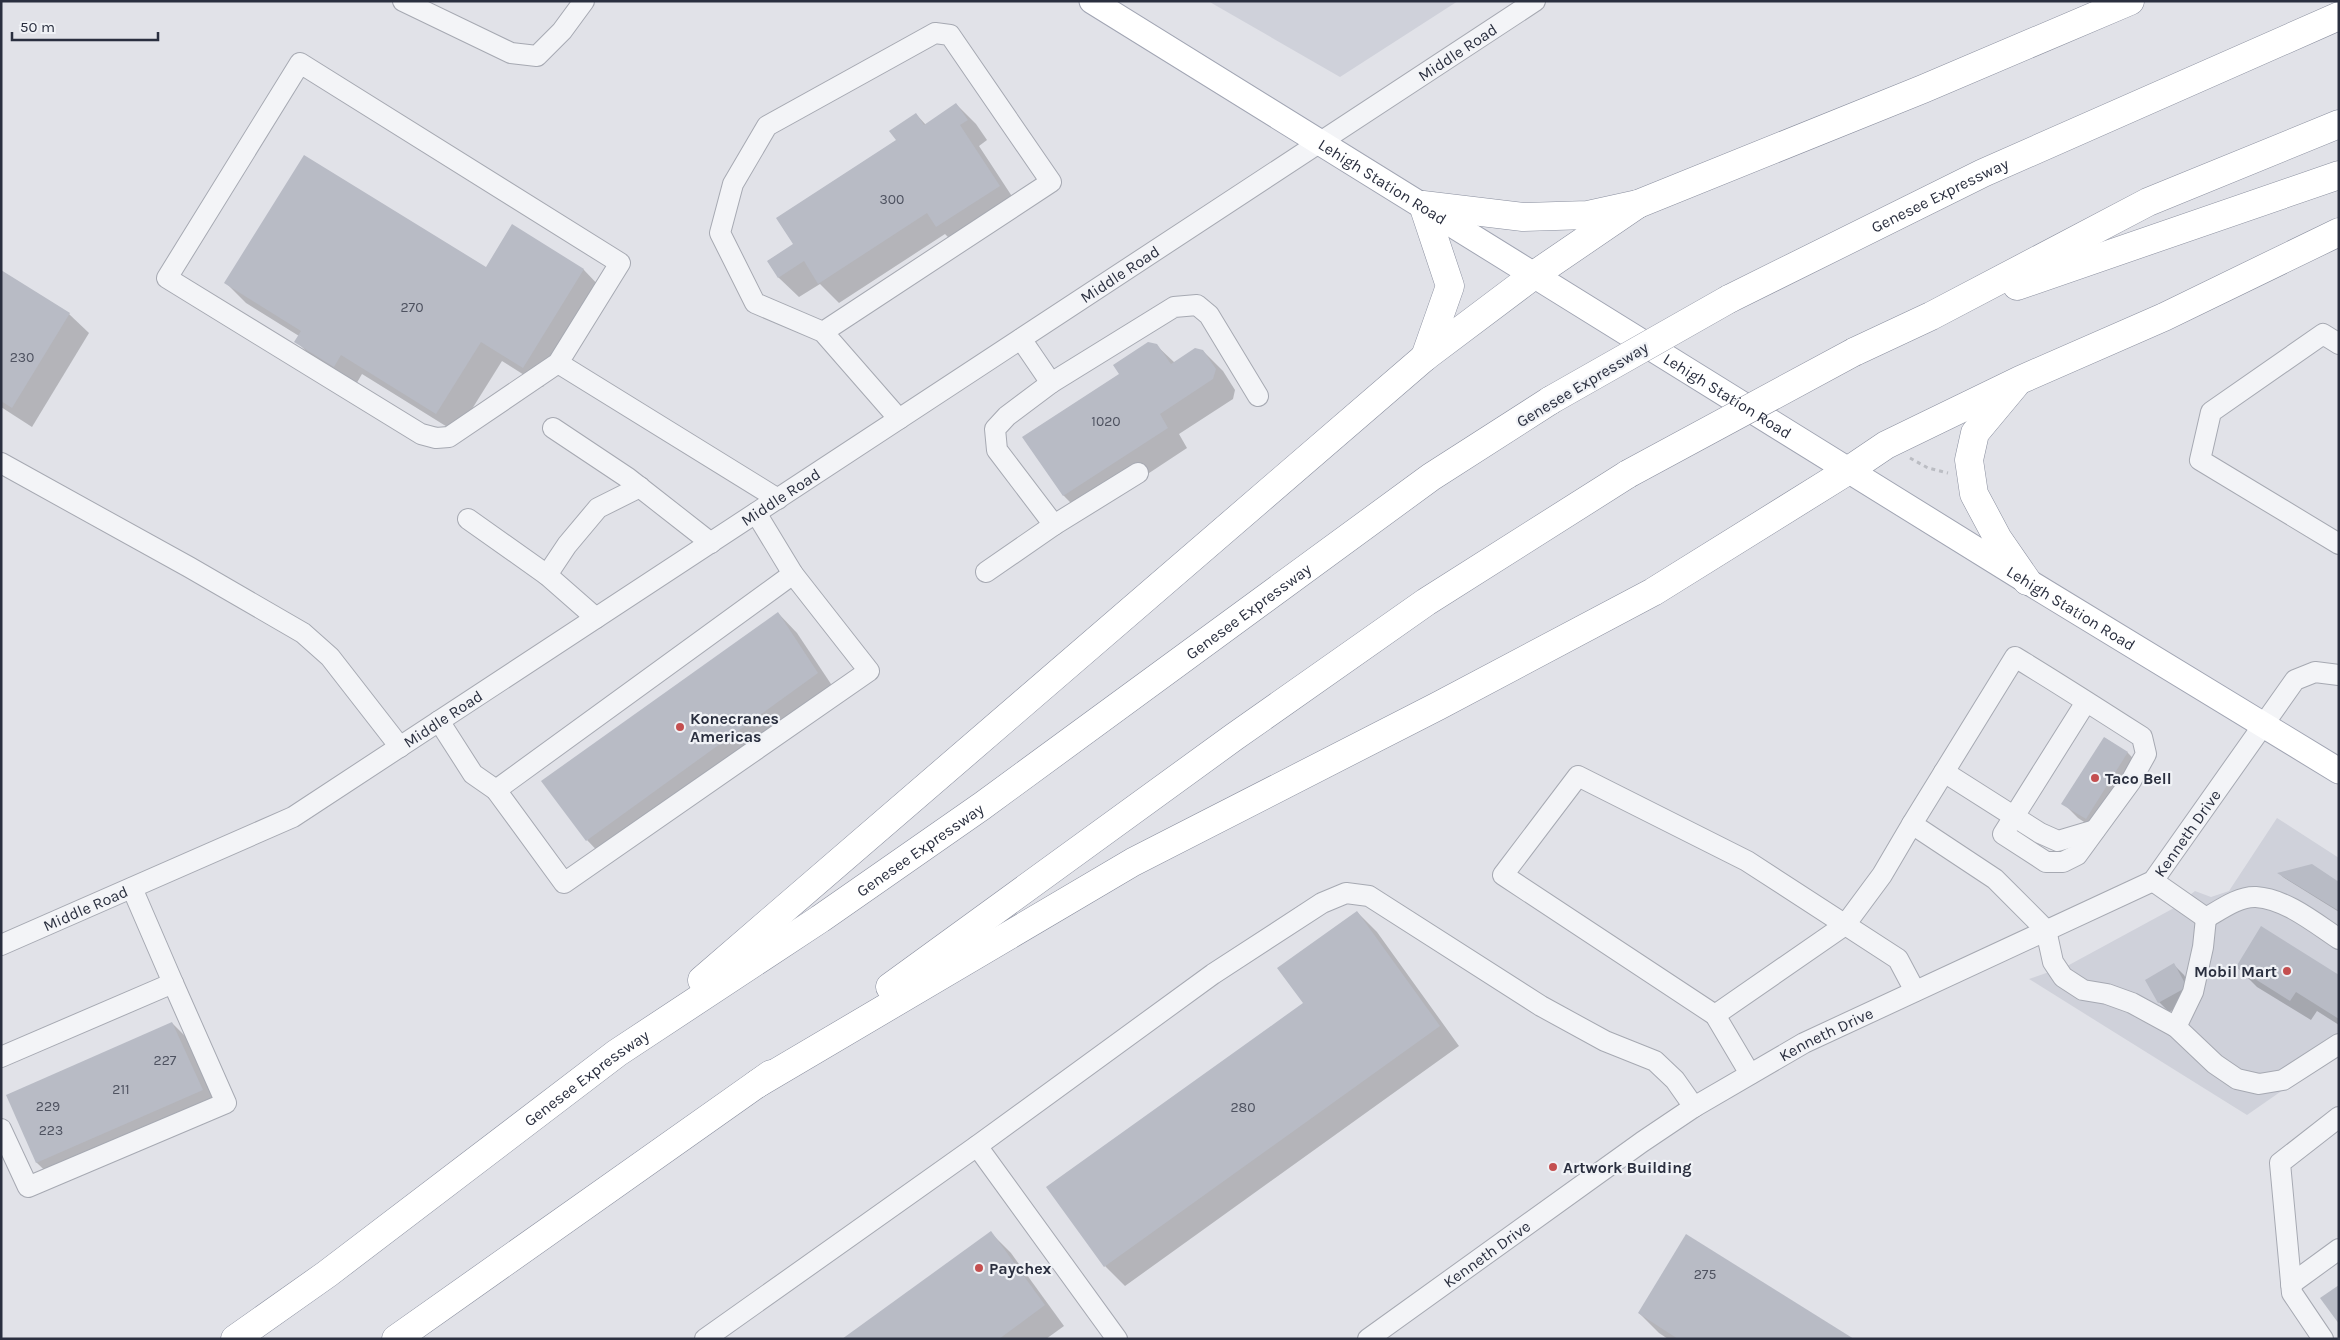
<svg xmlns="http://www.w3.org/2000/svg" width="2340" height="1340" viewBox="0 0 2340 1340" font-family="Karla,sans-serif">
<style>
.built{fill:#cfd1da}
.shadow{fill:#0003}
.building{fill:#b8bbc5}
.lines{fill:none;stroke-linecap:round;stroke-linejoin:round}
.minor-casing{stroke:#a6a9b2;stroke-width:22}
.major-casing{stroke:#a1a5b3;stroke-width:27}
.highway-casing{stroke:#898e9e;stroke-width:29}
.path{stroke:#bbbdc3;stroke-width:3;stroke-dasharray:4 4;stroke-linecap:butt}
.minor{stroke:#f3f4f7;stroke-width:20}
.major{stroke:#fff;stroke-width:25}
.highway{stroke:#fff;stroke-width:28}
.highway-bridge-casing{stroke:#898e9e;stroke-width:29;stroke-linecap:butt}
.highway-bridge{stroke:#fff;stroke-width:28}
.poi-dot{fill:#c44f50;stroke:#f0f2f6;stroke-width:2}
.labels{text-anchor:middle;stroke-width:4.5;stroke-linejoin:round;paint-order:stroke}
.number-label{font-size:14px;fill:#4e5260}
.street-label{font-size:16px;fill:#2a2f3f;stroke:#f0f2f6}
.poi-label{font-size:16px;font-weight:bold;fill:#2a2f3f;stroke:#f0f2f6;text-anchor:start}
</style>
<rect width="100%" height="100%" fill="#e1e2e8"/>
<g class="built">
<polygon points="1208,1 1458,1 1340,77"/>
<polygon points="2277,818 2339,858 2339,1051 2247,1115 2029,979 2069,965 2174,908 2195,891 2211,897 2229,891"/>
</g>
<g class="shadow">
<polygon points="956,104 976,124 987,140 979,146 1019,207 957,246 945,234 839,303 820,284 799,297 779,278 768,261 795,244 897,141 916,114 926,125"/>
<polygon points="512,226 584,270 603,290 543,387 502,361 457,433 362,374 355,386 316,361 296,341 299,336 246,303 226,283 486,269"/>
<polygon points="1,272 69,314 89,333 32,427 1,407"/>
<polygon points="1156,345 1175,363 1203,351 1223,371 1235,390 1233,399 1179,434 1187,448 1084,516 1064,496 1024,437 1121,374"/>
<polygon points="778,613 797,633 837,693 606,860 587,840"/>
<polygon points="2105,738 2128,753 2142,768 2101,833 2078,818 2063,803"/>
<polygon points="2280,874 2339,883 2339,912 2283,877"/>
<polygon points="1357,912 1377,932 1459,1046 1125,1286 1105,1266 1305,1003"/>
<polygon points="2174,965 2184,975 2196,997 2169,1012 2159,1002"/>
<polygon points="2237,967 2339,977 2339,1025 2317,1011 2311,1020 2257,987"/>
<polygon points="172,1023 192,1043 222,1110 57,1182 37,1163 8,1096"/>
<polygon points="991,1233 1011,1253 1064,1326 1046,1339 844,1339"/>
<polygon points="1639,1313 1852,1339 1668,1339 1659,1333"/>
</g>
<g class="building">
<polygon points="956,103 968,120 960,125 1000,186 936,227 927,213 818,284 804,261 778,278 767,261 793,244 776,218 896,140 889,131 916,113 924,125"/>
<polygon points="304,155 486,267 512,224 584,269 523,368 481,342 436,414 341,355 334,367 294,342 301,331 224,283"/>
<polygon points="1,270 70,313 12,408 1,401"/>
<polygon points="1148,342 1157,344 1171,364 1195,348 1203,350 1216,369 1213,379 1160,414 1168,428 1063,496 1022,437 1119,374 1113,365"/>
<polygon points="778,612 818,673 586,841 541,781"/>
<polygon points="2104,737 2128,752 2086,819 2061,804"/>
<polygon points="2312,864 2339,882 2339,911 2277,873"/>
<polygon points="1357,911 1440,1026 1104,1267 1046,1187 1303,1003 1277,968"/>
<polygon points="2261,926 2339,975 2339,1019 2296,992 2290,1001 2236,967"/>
<polygon points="2174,963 2187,987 2158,1003 2145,980"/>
<polygon points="172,1022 203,1090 36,1163 6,1095"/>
<polygon points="991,1231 1045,1305 999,1339 842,1339"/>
<polygon points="1686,1234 1854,1339 1678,1339 1638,1313"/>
<polygon points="2339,1285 2339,1324 2320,1298"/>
</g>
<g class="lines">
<g class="minor-casing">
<g id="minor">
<polyline points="403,1 511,53 537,56 562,31 584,1"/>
<polyline points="823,332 1051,182 950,35 935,33 767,126 733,184 720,233 755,303 823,332 899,419"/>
<polyline points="1021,339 1051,383 1174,307 1197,305 1209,315 1258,396"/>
<polyline points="2339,344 2323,334 2211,412 2200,460 2339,544"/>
<polyline points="558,363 620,263 300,63 167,278 421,434 436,438 449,437 558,363 778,499"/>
<polyline points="1051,383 1007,416 995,429 997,450 1054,525 1138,473"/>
<polyline points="553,428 628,478 711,543"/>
<polyline points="1,463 189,567 303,633 330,657 400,747"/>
<polyline points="468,519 547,575 596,618"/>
<polyline points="986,572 1054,525"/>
<polyline points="547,575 567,545 598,508 640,487"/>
<path d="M2086,702L2003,834L2046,862H2063L2077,855L2131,781L2146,754L2142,737C2100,710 2058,683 2015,657L1912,824L1995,879L2046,930L2053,962L2063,977L2083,990L2107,994L2132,1003L2176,1027L2215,1064L2237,1079L2259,1084L2283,1080L2339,1044"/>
<polyline points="439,721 473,774 496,790 564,883 869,671 793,574 756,513"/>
<polyline points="1944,772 2040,833 2058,841 2095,830"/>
<polyline points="496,790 793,574"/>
<path d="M2153,881L2206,918C2220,910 2239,896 2256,897C2286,899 2315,923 2339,939"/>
<path id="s1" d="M1,945L293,817L1535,1"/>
<polyline points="1715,1015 1845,925 1882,875 1912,824"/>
<polyline points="2176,1027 2193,992 2203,947 2206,918"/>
<polyline points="1,1057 173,983 132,888"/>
<polyline points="1750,1074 1715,1015 1503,875 1578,776 1747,861 1898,959 1915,991"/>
<polyline points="1,1129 28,1187 226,1103 173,983"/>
<polyline points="977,1146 1117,1339"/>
<polyline points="2291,1284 2339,1249"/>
<polyline points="705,1339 977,1146 1213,974 1322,903 1346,893 1369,896 1541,1006 1605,1041 1655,1061 1675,1080 1694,1107"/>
<path id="s2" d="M1368,1339L1642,1142L1694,1107L1804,1043L2153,881L2295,680L2315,672L2339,675"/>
<polyline points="2323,1339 2292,1293 2280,1163 2339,1117"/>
</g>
</g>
<g class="major-casing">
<g id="major">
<path id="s3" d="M1092,1L2027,581L2339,771"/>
</g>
</g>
<g class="highway-casing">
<g id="highway">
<polyline points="2017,286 2339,175"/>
<path id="s4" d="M1729,299L1983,173L2339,16"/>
<polyline points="1854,352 1931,316 2148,202 2339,124"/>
<polyline points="1425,357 1450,286 1423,205 1523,217 1588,215 1638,204 1923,89 2130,1"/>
<polyline points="2015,385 1975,433 1969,460 1974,494 1998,539 2027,581"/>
<polyline points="702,980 1425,357 1534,275 1638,204"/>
<polyline points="890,987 1234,737 1426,602 1628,474"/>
<polyline points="757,1084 1133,862 1438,706 1653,592 1849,470 1886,445 2020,380 2164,317 2339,232"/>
<path id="s5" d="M235,1339L327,1274L617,1053L820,919L982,806L1431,477L1551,400"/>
<polyline points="396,1339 771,1074"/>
</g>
</g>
<polyline class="path" points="1910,458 1928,468 1948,473"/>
<use href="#minor" class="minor"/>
<use href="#major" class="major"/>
<use href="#highway" class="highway"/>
<g class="highway-bridge-casing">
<g id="highway-bridge">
<polyline points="1551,400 1729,299"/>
<polyline points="1628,474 1854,352"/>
</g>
</g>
<use href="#highway-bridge" class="highway-bridge"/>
</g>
<g class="poi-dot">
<circle cx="680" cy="727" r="5"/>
<circle cx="2095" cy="778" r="5"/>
<circle cx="2287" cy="971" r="5"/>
<circle cx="1553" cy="1167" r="5"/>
<circle cx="979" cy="1268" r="5"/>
</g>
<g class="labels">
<g class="number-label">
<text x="892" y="204">300</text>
<text x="412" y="312">270</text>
<text x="22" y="362">230</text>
<text x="1106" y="426">1020</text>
<text x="165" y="1065">227</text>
<text x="121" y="1094">211</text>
<text x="48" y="1111">229</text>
<text x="1243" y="1112">280</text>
<text x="51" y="1135">223</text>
<text x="1705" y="1279">275</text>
</g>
<g class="street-label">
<text dy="6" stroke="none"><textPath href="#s1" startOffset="1712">Middle Road</textPath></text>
<text dy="6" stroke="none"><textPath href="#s3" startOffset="342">Lehigh Station Road</textPath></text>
<text dy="6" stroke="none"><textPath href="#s4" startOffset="235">Genesee Expressway</textPath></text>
<text dy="6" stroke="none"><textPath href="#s1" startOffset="1308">Middle Road</textPath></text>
<text transform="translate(1582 384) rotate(-31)" y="6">Genesee Expressway</text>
<text dy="6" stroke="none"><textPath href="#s3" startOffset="748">Lehigh Station Road</textPath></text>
<text dy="6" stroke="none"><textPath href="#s1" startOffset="902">Middle Road</textPath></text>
<text dy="6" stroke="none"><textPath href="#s3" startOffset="1152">Lehigh Station Road</textPath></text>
<text dy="6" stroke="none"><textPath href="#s5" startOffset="1248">Genesee Expressway</textPath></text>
<text dy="6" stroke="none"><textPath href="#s1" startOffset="498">Middle Road</textPath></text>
<text dy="6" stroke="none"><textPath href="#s2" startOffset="971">Kenneth Drive</textPath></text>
<text dy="6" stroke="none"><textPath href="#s5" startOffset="842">Genesee Expressway</textPath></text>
<text dy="6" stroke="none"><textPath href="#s1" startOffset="92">Middle Road</textPath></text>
<text dy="6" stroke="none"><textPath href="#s2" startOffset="551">Kenneth Drive</textPath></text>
<text dy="6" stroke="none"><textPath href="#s5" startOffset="438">Genesee Expressway</textPath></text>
<text dy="6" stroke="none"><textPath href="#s2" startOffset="146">Kenneth Drive</textPath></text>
</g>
<g class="poi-label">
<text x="690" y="724">Konecranes<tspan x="690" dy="18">Americas</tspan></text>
<text x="2105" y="784">Taco Bell</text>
<text x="2277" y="977" text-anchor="end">Mobil Mart</text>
<text x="1563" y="1173">Artwork Building</text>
<text x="989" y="1274">Paychex</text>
</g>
</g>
<rect width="2340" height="1340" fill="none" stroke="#2a2f3f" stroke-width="5"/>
<path d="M12 32v8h146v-8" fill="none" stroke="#2a2f3f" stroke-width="2.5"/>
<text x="20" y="32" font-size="15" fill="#2a2f3f" stroke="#f0f2f6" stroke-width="4" paint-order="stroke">50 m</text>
</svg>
